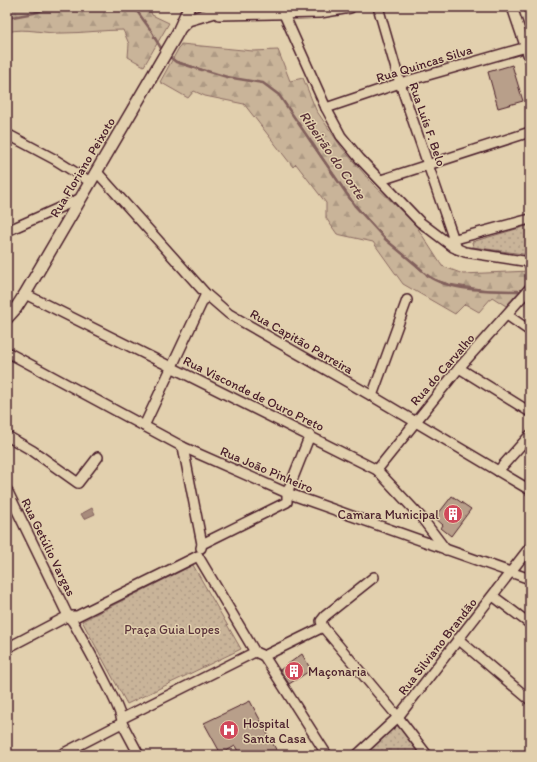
<svg xmlns="http://www.w3.org/2000/svg" width="537" height="762" viewBox="0 0 537 762" font-family="Itim,sans-serif">
<style>
.grass{fill:url(#grass-dots);stroke:#8a6a62}
.forest{fill:url(#forest-firs);stroke:#8a6a62}
.water{fill:#a88c7c;stroke:#82605c}
.lines{fill:none;stroke-linecap:round;stroke-linejoin:round}
.stream{stroke:#82605c;stroke-width:2.5}
.building{fill:#b89f8a;stroke:#4a1f2b}
.minor-casing{stroke:#4a1f2b;stroke-width:12}
.major-casing{stroke:#4a1f2b;stroke-width:14}
.minor{stroke:#e2d0ae;stroke-width:9}
.major{stroke:#e2d0ae;stroke-width:11}
.labels{text-anchor:middle;stroke-width:3;stroke-linejoin:round;paint-order:stroke}
.street-label{font-size:13px;fill:#4a1f2b;stroke:#e2d0ae}
.poi-label{font-size:13px;fill:#4a1f2b;stroke:#e2d0ae;text-anchor:start}
.park-label{font-size:13px;fill:#5d353c;stroke:#e2d0ae}
.water-label{font-size:14px;font-style:italic;fill:#5d353b;stroke:#e2d0ae}
</style>
<defs>
<pattern id="grass-dots" width="8" height="8" patternUnits="userSpaceOnUse"><rect width="8" height="8" fill="#c9b499"/><path d="M2 2h.1M6 6h.1" fill="none" stroke="#ae9a84" stroke-width="1.8" stroke-linecap="round"/></pattern>
<pattern id="forest-firs" width="22" height="20" patternUnits="userSpaceOnUse"><rect width="22" height="20" fill="#c9b499"/><path d="M5 1l3.5 6h-7zM16 11l3.5 6h-7z" fill="#ae9a84"/></pattern>
</defs>
<rect width="100%" height="100%" fill="#e2d0ae"/>
<filter id="ink" filterUnits="userSpaceOnUse"><feTurbulence type="fractalNoise" baseFrequency=".025" numOctaves="2"/><feDisplacementMap in="SourceGraphic" scale="8" xChannelSelector="R" yChannelSelector="G"/><feConvolveMatrix kernelMatrix="1 2 1 2 8 2 1 2 1" color-interpolation-filters="sRGB"/></filter>
<g filter="url(#ink)">
<g class="grass">
<polygon points="530,225 530,255 473,247 472,242"/>
<polygon points="193,565 241,649 127,704 82,621"/>
<polygon points="396,723 420,755 363,755"/>
</g>
<g class="forest">
<path d="M7,7H149L152,15L169,23L144,66L128,57L129,44L123,30C103,30 83,33 63,33C44,34 26,27 7,32Z"/>
<polygon points="181,44 253,51 278,50 290,81 303,78 316,110 342,148 372,183 415,224 442,266 463,274 530,271 530,279 506,306 492,297 479,312 465,304 455,314 403,284 373,242 337,234 326,218 326,203 296,164 293,167 244,104 205,96 194,91 188,98 160,82"/>
</g>
<g class="water">
<path d="M134,7L153,33L161,50L176,61L227,77L263,83L279,95L356,206L386,239L431,278L449,284L487,290L530,291C502,291 456,292 431,278C422,273 414,263 406,257C353,212 318,152 279,95L263,83L227,77L176,62L161,50L153,33Z"/>
<polygon points="92,508 95,514 84,519 81,514"/>
</g>
<g class="lines">
<g class="stream">
<polyline points="134,7 150,29"/>
<polyline points="7,18 34,13 51,7"/>
<polyline points="154,37 163,51"/>
<polyline points="170,57 176,62 202,70"/>
<polyline points="207,71 227,77 263,83 279,95 355,206 385,239 422,270"/>
<path d="M427,275C447,291 493,291 518,291"/>
</g>
</g>
<g class="building">
<polygon points="512,65 523,101 498,108 488,72"/>
<polygon points="452,496 471,509 451,536 441,528 443,525 435,518"/>
<polygon points="302,654 311,670 289,684 280,670"/>
<polygon points="250,701 279,755 240,755 235,746 221,754 204,723"/>
</g>
<g class="lines">
<g class="minor-casing">
<g id="minor">
<polyline points="378,7 400,83 457,249"/>
<polyline points="512,7 530,60"/>
<polyline points="283,12 326,108 341,136 360,159 420,222 453,247 465,252 530,262"/>
<polyline points="326,108 400,83 530,46"/>
<polyline points="7,134 54,159 89,181"/>
<polyline points="96,171 206,294 229,314 372,396 530,490"/>
<polyline points="381,180 530,132"/>
<polyline points="7,231 79,199"/>
<polyline points="448,241 530,219"/>
<polyline points="25,294 377,470 421,517 446,550"/>
<polyline points="507,315 530,331"/>
<polyline points="7,352 183,447 287,493 530,579"/>
<polyline points="459,368 530,412"/>
<polyline points="372,396 407,300"/>
<polyline points="144,426 206,294"/>
<polyline points="7,436 33,451 78,483 98,457"/>
<polyline points="183,447 202,544 201,548"/>
<polyline points="377,470 459,368 530,288"/>
<polyline points="498,471 530,435"/>
<path d="M7,490L68,616L73,622C82,638 123,710 122,723L139,755"/>
<polyline points="202,544 287,502 287,493 310,435"/>
<polyline points="198,556 255,652 264,656"/>
<polyline points="374,577 325,616 321,621 323,627 398,717 427,755"/>
<polyline points="493,596 530,624"/>
<polyline points="458,639 530,700"/>
<polyline points="7,648 68,616 77,616 198,556"/>
<polyline points="264,656 327,755"/>
<polyline points="264,656 323,627"/>
<polyline points="123,718 255,652"/>
<polyline points="60,755 122,723"/>
<polyline points="357,755 398,717 530,547"/>
</g>
</g>
<g class="major-casing">
<g id="major">
<polyline points="219,14 320,12 350,7"/>
<polyline points="180,28 188,20 212,13"/>
<polyline points="7,318 16,308 25,294 178,32 189,7"/>
</g>
</g>
<use href="#minor" class="minor"/>
<use href="#major" class="major"/>
</g>
</g>
<defs>
<g id="building-disc" transform="scale(1)"><circle r="9.5" fill="#d1495b" stroke="#e2d0ae"/><path d="M-4-6H4V6H1V3H-1V6H-4ZM-2.5-4.3h1.7v1.8h-1.7ZM.8-4.3h1.7v1.8H.8ZM-2.5-1h1.7V.8h-1.7ZM.8-1h1.7V.8H.8Z" fill="#fff"/></g>
<g id="hospital-disc" transform="scale(1)"><circle r="9.5" fill="#d1495b" stroke="#e2d0ae"/><path d="M-5-5h3v3.5h4V-5h3V5h-3V1.5h-4V5h-3Z" fill="#fff"/></g>
</defs>
<g fill-rule="evenodd">
<use href="#building-disc" x="453" y="514"/>
<use href="#building-disc" x="294" y="671"/>
<use href="#hospital-disc" x="229" y="730"/>
</g>
<g class="labels">
<g class="street-label">
<text transform="translate(424 63) rotate(-17)" y="5">Rua Quincas Silva</text>
<text transform="translate(428 124) rotate(71)" y="5">Rua Luís F. Belo</text>
<text transform="translate(82 167) rotate(-59)" y="5">Rua Floriano Peixoto</text>
<text transform="translate(302 341) rotate(30)" y="5">Rua Capitão Parreira</text>
<text transform="translate(442 369) rotate(-49)" y="5">Rua do Carvalho</text>
<text transform="translate(254 393) rotate(26)" y="5">Rua Visconde de Ouro Preto</text>
<text transform="translate(267 469) rotate(23)" y="5">Rua João Pinheiro</text>
<text transform="translate(49 547) rotate(64)" y="5">Rua Getúlio Vargas</text>
<text transform="translate(437 646) rotate(-52)" y="5">Rua Silviano Brandão</text>
</g>
<g class="poi-label">
<text x="439" y="519" text-anchor="end">Camara Municipal</text>
<text x="308" y="676">Maçonaria</text>
<text x="243" y="728">Hospital<tspan x="243" dy="15">Santa Casa</tspan></text>
</g>
<g class="park-label">
<text x="172" y="634">Praça Guia Lopes</text>
</g>
<g class="water-label">
<text transform="translate(333 155) rotate(55)" y="5">Ribeirão do Corte</text>
</g>
</g>
<rect width="537" height="762" fill="none" stroke="#e2d0ae" stroke-width="24"/>
<rect x="12" y="12" width="513" height="738" fill="none" stroke="#4a1f2b" stroke-width="1.5" filter="url(#ink)"/>
</svg>
